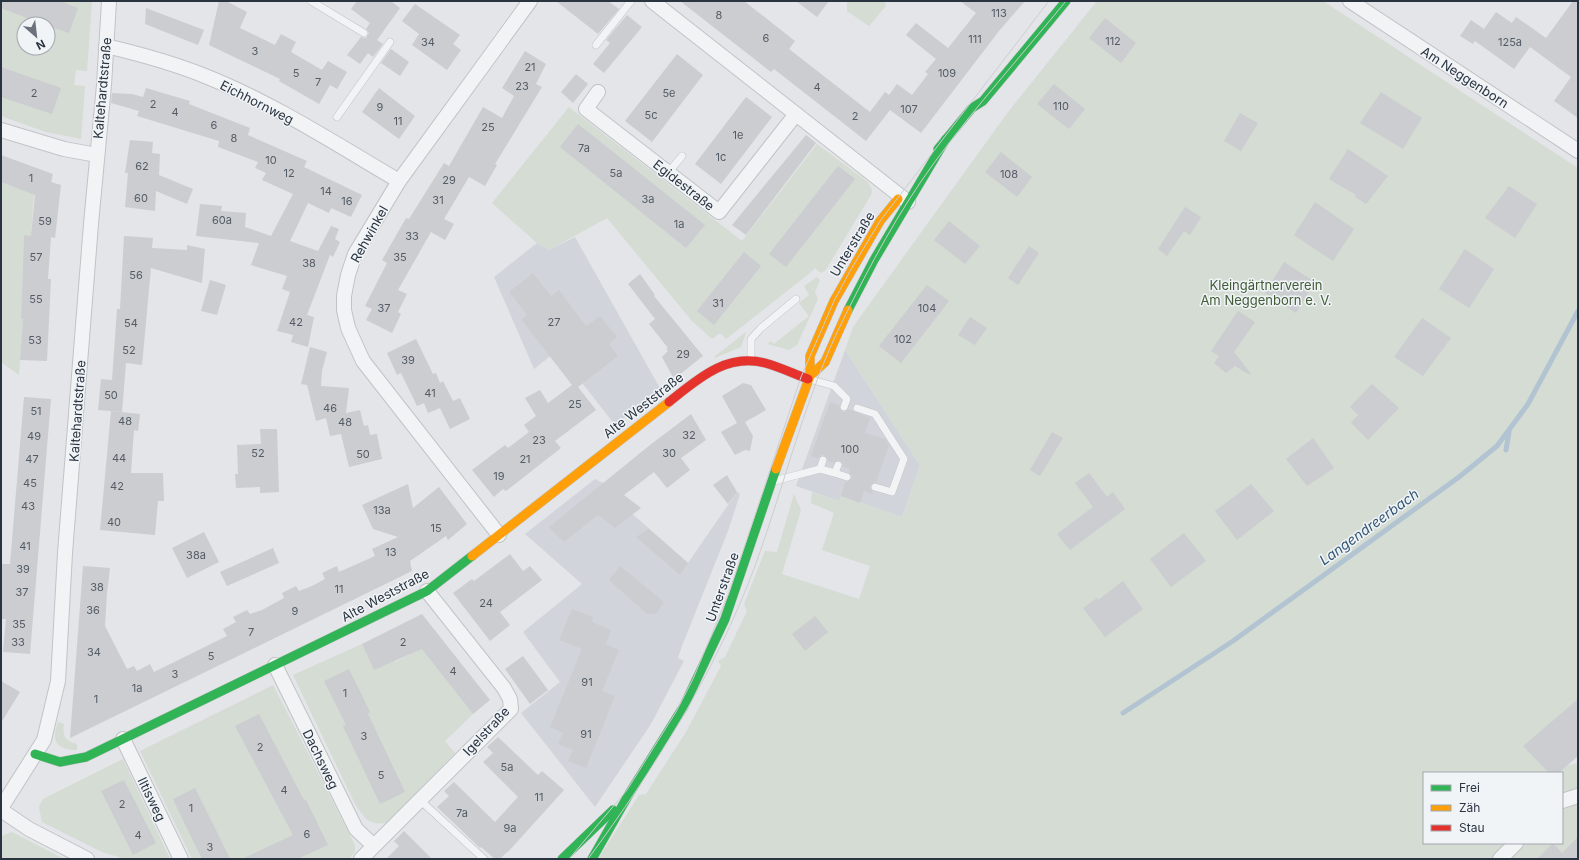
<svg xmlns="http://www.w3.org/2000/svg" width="1579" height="860" viewBox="0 0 1579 860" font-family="Inter,sans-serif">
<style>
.built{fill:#d1d5db}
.green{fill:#d4dcd3;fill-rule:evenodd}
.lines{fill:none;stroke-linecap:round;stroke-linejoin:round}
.stream{stroke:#b2c4d2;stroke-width:5}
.building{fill:#cbcdd0}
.lane-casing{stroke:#c1c3c6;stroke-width:8}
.street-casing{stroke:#c1c3c6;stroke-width:16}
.fast-casing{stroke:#c1c3c6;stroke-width:10}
.slow-casing{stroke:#c1c3c6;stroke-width:10}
.jam-casing{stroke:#c1c3c6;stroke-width:10}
.lane{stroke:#f2f3f5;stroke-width:7}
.street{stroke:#f2f3f5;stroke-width:14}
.fast{stroke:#30b455;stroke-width:9}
.slow{stroke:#ff9f0a;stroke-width:9}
.jam{stroke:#e5322d;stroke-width:9}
.tram{stroke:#ccced0;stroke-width:1}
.labels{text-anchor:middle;stroke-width:3;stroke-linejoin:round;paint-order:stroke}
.number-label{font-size:11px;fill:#535b66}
.street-label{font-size:13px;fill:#2a3441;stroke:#f1f4f7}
.park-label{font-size:13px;fill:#415d37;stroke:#f1f4f7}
.water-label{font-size:14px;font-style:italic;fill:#345775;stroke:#f1f4f7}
</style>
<rect width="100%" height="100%" fill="#e3e5e8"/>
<g class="built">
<polygon points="575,237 661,390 615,425 557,351 534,369 494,277 537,243 549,250"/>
<polygon points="845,350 920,465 902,517 841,496 839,501 796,486"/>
<polygon points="595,479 603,483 620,503 688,563 737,492 740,494 728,531 682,646 678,658 684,661 651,724 595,807 521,713 560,682 523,632 582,584 525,534"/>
</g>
<g class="green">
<path d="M1,1H92L87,71L76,70L74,85L85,86L81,139L46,132L1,116ZM24,24H48V48H24Z"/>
<polygon points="847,1 885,1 886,6 869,26 847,11"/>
<polygon points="1097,1 1323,1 1578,168 1578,699 1524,746 1549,773 1424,773 1424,843 1562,843 1562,773 1559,773 1567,766 1578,763 1578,859 598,859 639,795 646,794 686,732 721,666 718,661 725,657 747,611 744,604 765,551 777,552 794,494 801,510 782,574 859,599 870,566 822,550 834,513 811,503 812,492 839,501 841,496 902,517 920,465 845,350 853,327 1008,112"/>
<polygon points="569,107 742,241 817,144 868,182 872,190 871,195 825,271 821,273 815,268 810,273 726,339 720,333 712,339 692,321 607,218 549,250 537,243 492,203"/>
<polygon points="1,182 34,194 31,236 24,235 21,318 23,319 19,375 1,362"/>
<polygon points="817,277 820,280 815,292 818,299 797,345 789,350 768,344 771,341 774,344 809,316 799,303 809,295 804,286"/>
<polygon points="746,332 741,347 715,358 715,356"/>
<path d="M362,644L374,670L394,660L395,662L417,651L421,647L473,714L445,741L455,753L386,823C367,825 365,818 355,804L293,675Z"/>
<polygon points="273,685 355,845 355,852 349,859 192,859 140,751"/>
<path d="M58,722L64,724C62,736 65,741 77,744V750C56,750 51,741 58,722Z"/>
<polygon points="123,759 170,859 125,859 102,852 42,822 39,807 43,799"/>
<polygon points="12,832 64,859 1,859 1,836"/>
</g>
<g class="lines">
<g class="stream">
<polyline points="1506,450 1509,432"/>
<polyline points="1123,713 1233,641 1459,477 1497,446 1528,404 1578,311"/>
</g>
</g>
<g class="building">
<polygon points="1,1 60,1 78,8 69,33 48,26 48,24 43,24 1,8"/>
<polygon points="219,1 226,1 247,12 240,28 275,45 281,34 296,42 291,52 322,70 328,61 347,72 337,89 330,85 319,104 279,81 280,79 209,45"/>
<polygon points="357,1 391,1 400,8 377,40 383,44 373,57 368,53 360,64 347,55 361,37 366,38 369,33 366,29 370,23 351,9"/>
<polygon points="556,1 608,1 619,9 598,34"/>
<polygon points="680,1 744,1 795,41 789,49 870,112 885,92 889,95 897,84 912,95 928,74 925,72 936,59 906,35 916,23 948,48 976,13 960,1 1025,1 999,31 921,133 890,110 866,141 774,69 771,72"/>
<polygon points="796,1 829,1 817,17"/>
<polygon points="1573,1 1578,1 1578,118 1554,101 1571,77 1530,47 1514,69 1475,41 1473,44 1460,36 1471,20 1484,29 1496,12 1512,23 1516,17 1546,38"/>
<polygon points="415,4 460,35 453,44 461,50 447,70 412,45 419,34 402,21"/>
<polygon points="146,8 204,30 198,45 145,24"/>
<polygon points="627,15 642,27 604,73 593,64 610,43 606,40"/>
<polygon points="1105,18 1136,43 1121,63 1089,38"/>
<polygon points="391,49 409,62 400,76 381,63"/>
<polygon points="525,51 546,64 536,84 542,87 495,164 497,165 485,186 469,177 444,219 454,224 445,240 431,232 398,290 407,294 398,312 401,314 392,333 366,320 372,309 365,306 387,263 382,260 406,218 409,219 444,163 449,166 483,107 502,118 514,96 502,88"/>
<polygon points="677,54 703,75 652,142 625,121"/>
<polygon points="1,67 61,88 52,114 1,97"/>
<polygon points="576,74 588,84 573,103 561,92"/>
<polygon points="1054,84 1085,109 1069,129 1037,104"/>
<polygon points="146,88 190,101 189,104 250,128 248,135 307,161 304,167 362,195 351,217 331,208 329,213 308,203 290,241 318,251 331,226 339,229 335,239 340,242 333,257 330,255 307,315 314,317 308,347 291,342 293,335 277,331 290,292 282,289 287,276 251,265 259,243 196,236 200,204 222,206 221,211 246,213 245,227 271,236 293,194 262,180 266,173 255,168 258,162 218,147 219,141 137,116 139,111 111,103 112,93 132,94 143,97"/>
<polygon points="379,88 415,116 399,139 362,112"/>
<polygon points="1381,92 1422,118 1403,149 1360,123"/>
<polygon points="746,97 772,117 721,184 695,164"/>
<polygon points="1240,113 1258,123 1241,151 1224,141"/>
<polygon points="578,124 705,225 686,248 560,147"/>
<polygon points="806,135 816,143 746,235 732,225"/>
<polygon points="130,140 153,142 152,153 160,154 159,175 193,189 187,204 156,191 155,211 125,207 128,173 125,173"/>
<polygon points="1348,149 1388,176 1366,204 1355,197 1356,195 1329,179"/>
<polygon points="1001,152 1032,177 1017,197 985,172"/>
<polygon points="1,155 53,174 51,182 61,185 55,238 51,237 48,279 51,279 47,361 20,360 23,319 21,319 24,235 31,236 35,195 1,182"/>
<polygon points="838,166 855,179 786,267 769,254"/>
<polygon points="1509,186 1537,204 1515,238 1485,218"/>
<polygon points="1315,202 1354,229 1333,261 1294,235"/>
<polygon points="1185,207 1201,217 1190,235 1184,231 1167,256 1158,249"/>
<polygon points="949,221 980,246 965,264 934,240"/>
<polygon points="124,236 153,238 152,248 187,250 187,245 205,249 202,283 151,268 142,365 126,363 122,412 98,410 101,379 112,380 117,309 120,309"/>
<polygon points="1029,246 1039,253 1018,285 1008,278"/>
<polygon points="1465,249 1494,269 1469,308 1439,289"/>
<polygon points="744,252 761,266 714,325 697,311"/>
<polygon points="1284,262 1315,282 1296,313 1265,293"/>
<polygon points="533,273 551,296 559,290 586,326 600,316 617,337 609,344 618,356 578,387 596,410 555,441 561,448 506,491 503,489 494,497 472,470 505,445 508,448 529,432 524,425 536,416 525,398 540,390 548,403 572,385 521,319 527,315 509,292"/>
<polygon points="640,274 655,295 654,296 703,356 674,379 662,357 668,351 666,349 668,348 649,324 655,319 628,284"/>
<polygon points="210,280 226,285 217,315 201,311"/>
<polygon points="927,285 949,301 901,363 879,346"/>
<polygon points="1238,311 1255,322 1234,352 1251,374 1250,375 1235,366 1226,373 1214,363 1219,356 1211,351"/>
<polygon points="970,317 987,328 975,345 958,335"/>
<polygon points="1422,318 1451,338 1423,376 1394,357"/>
<polygon points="416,339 433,374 436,373 440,383 443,381 453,401 460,398 470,419 450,429 440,408 428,413 424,403 417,406 401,373 397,375 387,353"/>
<polygon points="310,347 327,352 322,371 321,386 349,388 346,413 360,410 364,426 368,425 370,435 377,434 382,459 349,467 341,434 330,436 326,418 316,421 307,385 301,384"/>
<polygon points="743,383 751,385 766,410 745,422 753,436 750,451 745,450 735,455 721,432 737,423 722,396"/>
<polygon points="1372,384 1399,408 1368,440 1351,423 1358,415 1350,407"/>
<polygon points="24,397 51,399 30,654 3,652 6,619 1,619 1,564 10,564"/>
<polygon points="830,402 839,405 842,412 845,412 849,409 870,418 865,433 885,439 889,445 876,482 870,485 870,489 873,492 872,494 864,491 860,503 841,496 845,482 850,481 852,478 849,472 850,469 843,467 842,462 839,460 833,463 828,461 825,455 822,455 818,458 811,456"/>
<polygon points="111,411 140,414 138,431 134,430 131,473 163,473 164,501 158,501 155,535 100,530"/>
<polygon points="691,414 706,440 681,458 690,470 667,488 654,472 624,495 641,508 615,528 598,515 564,542 549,527 650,445"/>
<polygon points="260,429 277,429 279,492 260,493 260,487 236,488 235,474 238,474 237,445 261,444"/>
<polygon points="1052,432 1063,438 1040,476 1030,470"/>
<polygon points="1313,438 1334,468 1307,486 1286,459"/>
<polygon points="1089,473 1107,497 1113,492 1125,509 1070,550 1057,534 1093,507 1075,483"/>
<polygon points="727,475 737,492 728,504 713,485"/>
<polygon points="408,484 413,508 439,487 467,524 448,540 446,536 410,561 412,571 70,738 83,566 110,568 107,593 105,626 127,669 134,666 137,671 150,664 154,672 227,636 223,629 236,622 233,617 247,610 250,614 262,610 284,598 282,593 296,586 299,591 312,586 325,579 322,573 337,566 339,572 375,556 372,549 398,537 373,529 362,505"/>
<polygon points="1251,484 1274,511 1237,540 1215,511"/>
<polygon points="649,529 688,563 680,575 636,537"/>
<polygon points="204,532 219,562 187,578 172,548"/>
<polygon points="1184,533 1206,561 1171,587 1150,559"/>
<polygon points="273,548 279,563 227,586 220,572"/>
<polygon points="510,554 523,571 530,566 542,580 500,612 510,625 490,641 453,593 472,579 474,581"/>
<polygon points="620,566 664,602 656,614 647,614 609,580"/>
<polygon points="1123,581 1143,609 1105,637 1083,608 1097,598 1098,600"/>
<polygon points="572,609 593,617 592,622 611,630 606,644 619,650 602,691 615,696 586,768 568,761 573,750 558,744 563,733 550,727 582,649 559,640"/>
<polygon points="422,614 490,700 473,714 422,649 374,670 362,644"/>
<polygon points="815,616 828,632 805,651 792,634"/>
<polygon points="523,656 548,690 530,704 505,669"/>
<polygon points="349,669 370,712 368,714 405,792 380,804 343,726 346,725 324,681"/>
<polygon points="1,681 20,692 1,723"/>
<polygon points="1578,699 1578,756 1559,773 1549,773 1523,746"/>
<polygon points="259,714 304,800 306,800 328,845 297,859 242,859 293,835 235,726"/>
<polygon points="498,737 538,775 542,771 564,790 508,852 507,852 500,859 495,859 481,847 480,848 437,807 449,796 444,791 454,782 495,822 518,797 483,762 493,753 487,747"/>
<polygon points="124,780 156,843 133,855 101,791"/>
<polygon points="195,788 214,826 230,859 202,859 182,818 173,799"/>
<polygon points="404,831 432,859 386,859 399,846 394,841"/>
<polygon points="1578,837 1578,859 1537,859 1553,843 1562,853"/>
</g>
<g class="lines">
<g class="lane-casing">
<g id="lane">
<polyline points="311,1 364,33"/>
<polyline points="596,45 631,1"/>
<polyline points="337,117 390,42"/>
<polyline points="668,173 682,156"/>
<polyline points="751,358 751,339 761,328 796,299"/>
<polyline points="809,379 834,386 847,399 844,407"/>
<polyline points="857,408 875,414 904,459 892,492 875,487"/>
<polyline points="820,469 835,473 838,465"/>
<polyline points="835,473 847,477"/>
<polyline points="774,481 820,469 823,460"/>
<polyline points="420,800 484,859"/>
</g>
</g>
<g class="street-casing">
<g id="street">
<polyline points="652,1 908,202"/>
<polyline points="1350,1 1578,151"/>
<path d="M106,46C140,54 173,63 205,76C273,103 336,144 399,181"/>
<polyline points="598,92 586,109 719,212 796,114"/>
<polyline points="1,130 64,149 97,155"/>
<polyline points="499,535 363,361 348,328 344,310 344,296 348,275 355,254 399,181 530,1"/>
<polyline points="275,665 356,829 374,846"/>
<polyline points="123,739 181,859"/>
<polyline points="1562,801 1578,796"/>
<polyline points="1,808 44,740 58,681 65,553 91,224 104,85 109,1"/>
<polyline points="1,810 29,829 87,859"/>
<polyline points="361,859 511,709 510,699 504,688 427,591"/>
<polyline points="1500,859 1516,843"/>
</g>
</g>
<g class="fast-casing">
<g id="fast">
<polyline points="938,149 972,108 983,101 1066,1"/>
<polyline points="848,310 874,260 946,139"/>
<polyline points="35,754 60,762 86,757 427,591 472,556"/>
<polyline points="562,859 613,810"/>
<polyline points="592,859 629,794 684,706 725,619 776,469"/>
</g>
</g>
<g class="slow-casing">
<g id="slow">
<polyline points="810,376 810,356 834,301 880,221 898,199"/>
<polyline points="776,469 810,376 825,362 848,310"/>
<polyline points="472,556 669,402"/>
</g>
</g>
<g class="jam-casing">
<path id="jam" d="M669,402C698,379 726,353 765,363C780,367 794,374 808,379"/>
</g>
<use href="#lane" class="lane"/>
<use href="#street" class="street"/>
<use href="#fast" class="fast"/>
<use href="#slow" class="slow"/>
<use href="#jam" class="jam"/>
<g class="tram">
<polyline points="569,859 627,790 676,712 693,679 729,593 801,377 834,301 850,271 880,221 1049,1"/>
<path d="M588,859C655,768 715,673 755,566C785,484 805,396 844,318C870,265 899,211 934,163C975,107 1022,55 1066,1"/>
</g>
</g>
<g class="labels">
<g class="number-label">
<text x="999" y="17">113</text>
<text x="719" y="19">8</text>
<text x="766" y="42">6</text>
<text x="975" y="43">111</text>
<text x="1113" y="45">112</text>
<text x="428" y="46">34</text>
<text x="1510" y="46">125a</text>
<text x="255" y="55">3</text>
<text x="530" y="71">21</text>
<text x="296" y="77">5</text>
<text x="947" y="77">109</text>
<text x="318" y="86">7</text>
<text x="522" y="90">23</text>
<text x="817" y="91">4</text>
<text x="34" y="97">2</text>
<text x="669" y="97">5e</text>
<text x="153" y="108">2</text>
<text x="1061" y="110">110</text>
<text x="380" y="111">9</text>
<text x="909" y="113">107</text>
<text x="175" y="116">4</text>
<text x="651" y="119">5c</text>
<text x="855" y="120">2</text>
<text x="398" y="125">11</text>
<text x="214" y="129">6</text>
<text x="488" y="131">25</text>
<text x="738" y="139">1e</text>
<text x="234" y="142">8</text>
<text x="584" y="152">7a</text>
<text x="721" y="161">1c</text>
<text x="271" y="164">10</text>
<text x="142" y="170">62</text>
<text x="289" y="177">12</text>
<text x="616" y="177">5a</text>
<text x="1009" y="178">108</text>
<text x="31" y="182">1</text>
<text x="449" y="184">29</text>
<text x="326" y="195">14</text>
<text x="141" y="202">60</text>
<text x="648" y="203">3a</text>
<text x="438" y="204">31</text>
<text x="347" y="205">16</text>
<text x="222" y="224">60a</text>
<text x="45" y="225">59</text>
<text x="679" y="228">1a</text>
<text x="412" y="240">33</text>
<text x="36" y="261">57</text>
<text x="400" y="261">35</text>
<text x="309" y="267">38</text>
<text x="136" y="279">56</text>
<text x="36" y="303">55</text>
<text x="718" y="307">31</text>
<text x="384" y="312">37</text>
<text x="927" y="312">104</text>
<text x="296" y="326">42</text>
<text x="554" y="326">27</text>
<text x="131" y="327">54</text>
<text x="903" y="343">102</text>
<text x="35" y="344">53</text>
<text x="129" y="354">52</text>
<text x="683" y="358">29</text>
<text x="408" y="364">39</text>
<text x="430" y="397">41</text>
<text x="111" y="399">50</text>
<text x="575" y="408">25</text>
<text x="330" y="412">46</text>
<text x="36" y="415">51</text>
<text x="125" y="425">48</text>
<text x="345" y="426">48</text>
<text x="689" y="439">32</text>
<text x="34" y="440">49</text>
<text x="539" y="444">23</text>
<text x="850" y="453">100</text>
<text x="258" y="457">52</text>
<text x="669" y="457">30</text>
<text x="363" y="458">50</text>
<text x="119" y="462">44</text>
<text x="32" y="463">47</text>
<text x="525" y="463">21</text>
<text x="499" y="480">19</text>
<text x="30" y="487">45</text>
<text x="117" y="490">42</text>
<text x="28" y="510">43</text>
<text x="382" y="514">13a</text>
<text x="114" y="526">40</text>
<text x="436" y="532">15</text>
<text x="25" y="550">41</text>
<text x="391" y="556">13</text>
<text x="196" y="559">38a</text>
<text x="23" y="573">39</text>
<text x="97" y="591">38</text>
<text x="339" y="593">11</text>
<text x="22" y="596">37</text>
<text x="486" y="607">24</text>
<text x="93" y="614">36</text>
<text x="295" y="615">9</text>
<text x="19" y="628">35</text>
<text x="251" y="636">7</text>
<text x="18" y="646">33</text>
<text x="403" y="646">2</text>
<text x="94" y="656">34</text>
<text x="211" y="660">5</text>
<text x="453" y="675">4</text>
<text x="175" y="678">3</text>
<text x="587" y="686">91</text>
<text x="137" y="692">1a</text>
<text x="345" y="697">1</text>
<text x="96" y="703">1</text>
<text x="586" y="738">91</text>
<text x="364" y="740">3</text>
<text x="260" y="751">2</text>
<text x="507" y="771">5a</text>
<text x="381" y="779">5</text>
<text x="284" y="794">4</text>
<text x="539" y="801">11</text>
<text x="122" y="808">2</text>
<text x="191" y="812">1</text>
<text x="462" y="817">7a</text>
<text x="510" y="832">9a</text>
<text x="307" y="838">6</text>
<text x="138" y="839">4</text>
<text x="210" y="851">3</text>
</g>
<g class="street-label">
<text transform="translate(1465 77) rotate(33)" y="5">Am Neggenborn</text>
<text transform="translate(102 88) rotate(-85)" y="5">Kaltehardtstraße</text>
<text transform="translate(257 102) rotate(27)" y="5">Eichhornweg</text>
<text transform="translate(684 185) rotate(38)" y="5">Egidestraße</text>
<text transform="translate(369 234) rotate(-61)" y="5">Rehwinkel</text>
<text transform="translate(852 244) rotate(-59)" y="5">Unterstraße</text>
<text transform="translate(643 405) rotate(-38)" y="5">Alte Weststraße</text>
<text transform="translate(77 411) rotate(-86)" y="5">Kaltehardtstraße</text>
<text transform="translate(722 587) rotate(-70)" y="5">Unterstraße</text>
<text transform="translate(385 595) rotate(-28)" y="5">Alte Weststraße</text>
<text transform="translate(486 731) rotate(-47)" y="5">Igelstraße</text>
<text transform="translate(321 759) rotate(64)" y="5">Dachsweg</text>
<text transform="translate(152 799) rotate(64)" y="5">Iltisweg</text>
</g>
<g class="park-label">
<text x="1266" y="290">Kleingärtnerverein<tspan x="1266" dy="15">Am Neggenborn e. V.</tspan></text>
</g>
<g class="water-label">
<text transform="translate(1369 527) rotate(-36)" y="5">Langendreerbach</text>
</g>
</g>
<rect width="1579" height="860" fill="none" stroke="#2a3441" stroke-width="4"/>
<rect x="1423" y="772" width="140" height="72" fill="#f1f4f7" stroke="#a1a7ae"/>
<rect x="1431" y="785" width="20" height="6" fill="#30b455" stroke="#a1a7ae"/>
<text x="1459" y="792" font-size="12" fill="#2a3441">Frei</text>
<rect x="1431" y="805" width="20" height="6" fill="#ff9f0a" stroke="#a1a7ae"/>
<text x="1459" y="812" font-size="12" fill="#2a3441">Zäh</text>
<rect x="1431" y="825" width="20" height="6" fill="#e5322d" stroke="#a1a7ae"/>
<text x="1459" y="832" font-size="12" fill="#2a3441">Stau</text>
<g transform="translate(36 36) rotate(152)"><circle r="19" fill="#f1f4f7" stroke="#a1a7ae"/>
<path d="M0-3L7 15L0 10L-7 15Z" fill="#6b727b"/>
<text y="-6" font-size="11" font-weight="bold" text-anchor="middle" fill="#2a3441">N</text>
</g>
</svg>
